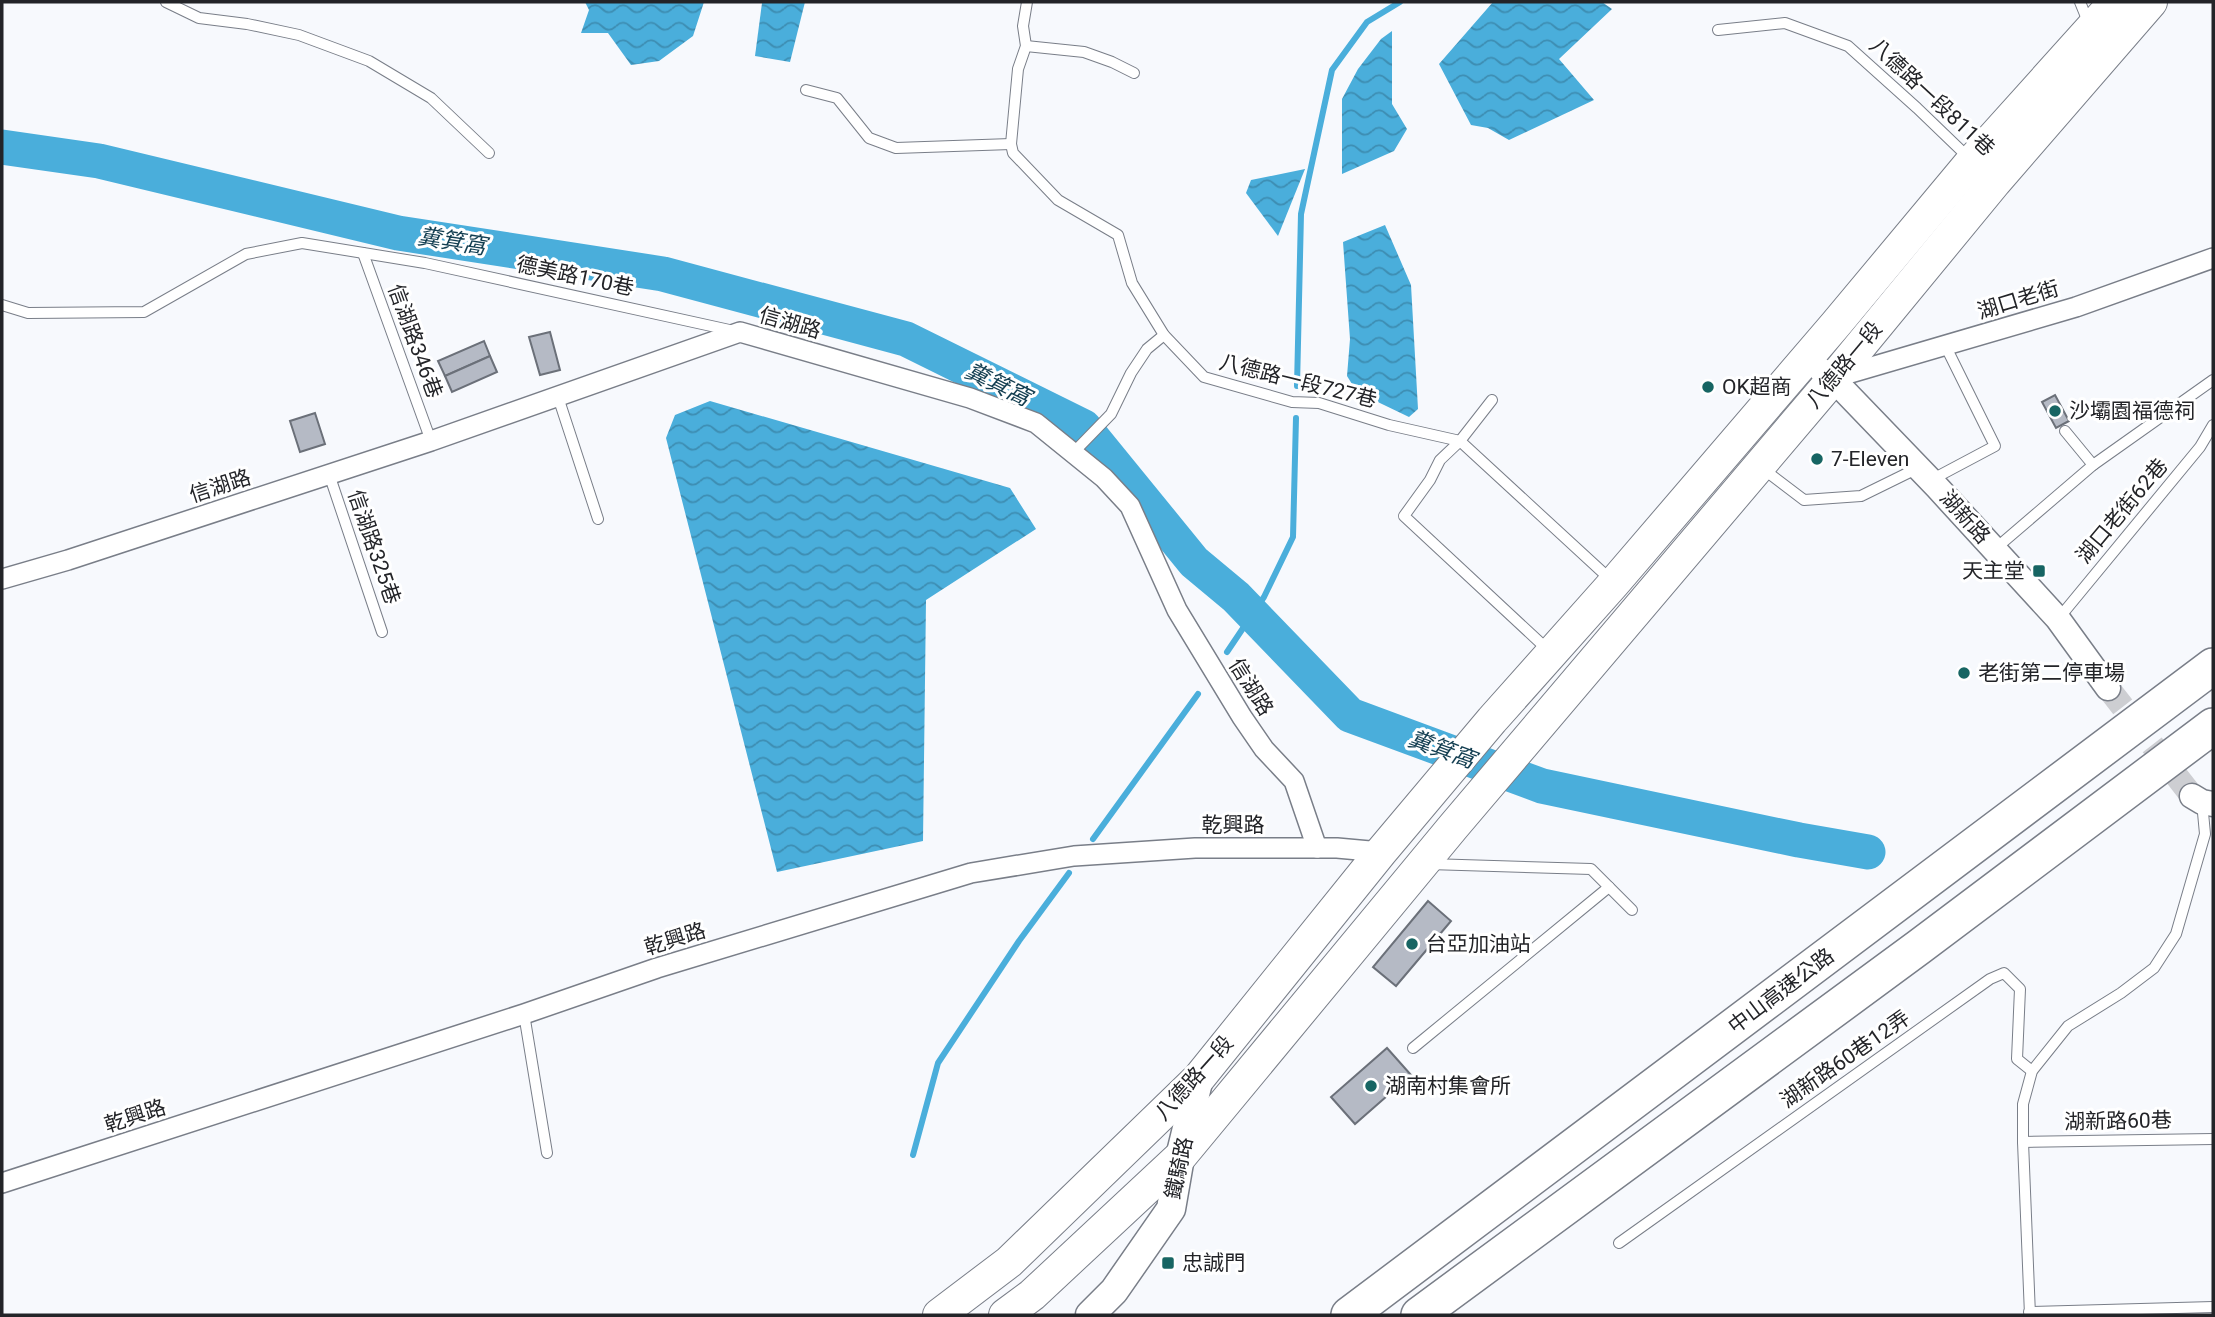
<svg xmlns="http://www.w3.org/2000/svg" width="2215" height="1317" viewBox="0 0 2215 1317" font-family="Roboto,'Noto Sans TC',sans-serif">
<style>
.water{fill:url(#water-waves)}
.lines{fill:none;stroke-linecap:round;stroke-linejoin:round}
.stream{stroke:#4aaedb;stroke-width:6}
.river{stroke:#4aaedb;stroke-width:35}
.building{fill:#b5bac5;stroke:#6b7079;stroke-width:2}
.tertiary-tunnel{stroke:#cdced2;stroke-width:24;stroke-dasharray:24 12;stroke-linecap:butt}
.service-casing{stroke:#797e88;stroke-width:12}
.minor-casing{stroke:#797e88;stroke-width:22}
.tertiary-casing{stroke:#797e88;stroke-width:27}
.secondary-casing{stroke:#797e88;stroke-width:31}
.primary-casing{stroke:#797e88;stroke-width:34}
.motorway-casing{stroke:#797e88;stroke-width:38}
.service{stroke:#fff;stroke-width:10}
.minor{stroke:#fff;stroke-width:19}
.tertiary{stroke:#fff;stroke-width:24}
.secondary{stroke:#fff;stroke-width:28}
.primary{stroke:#fff;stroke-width:32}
.motorway{stroke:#fff;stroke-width:35}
.poi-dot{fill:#176563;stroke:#fff;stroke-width:2.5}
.labels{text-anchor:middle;stroke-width:6;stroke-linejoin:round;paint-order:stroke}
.street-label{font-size:21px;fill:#232428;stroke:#fff}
.poi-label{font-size:21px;fill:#232428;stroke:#fff;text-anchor:start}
.water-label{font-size:23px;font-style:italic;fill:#133e51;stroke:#fff}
</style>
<defs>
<pattern id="water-waves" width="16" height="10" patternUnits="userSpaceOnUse" patternTransform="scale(1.75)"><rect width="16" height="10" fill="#4aaedb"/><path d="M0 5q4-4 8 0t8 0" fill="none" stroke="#3d8db2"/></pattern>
</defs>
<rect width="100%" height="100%" fill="#f7f9fd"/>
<g class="water">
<polygon points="585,2 704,2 693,36 659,61 631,65 608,33 581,33 589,10"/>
<polygon points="764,2 805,2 790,62 755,56 762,3"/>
<polygon points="1493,2 1602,2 1612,9 1559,59 1594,100 1509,140 1488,128 1471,125 1439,64"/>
<polygon points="1392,31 1392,104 1407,129 1394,151 1342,174 1342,99 1358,69 1381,39"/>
<polygon points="1305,169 1278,236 1246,193 1251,180"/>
<polygon points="1385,225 1411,285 1418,409 1409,417 1357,392 1347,376 1350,339 1343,242"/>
<polygon points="710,401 1010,488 1036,529 926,600 923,841 777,872 666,438 675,415"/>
</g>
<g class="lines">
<g class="stream">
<polyline points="1297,386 1301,214 1332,70 1367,22 1400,2"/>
<polyline points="1227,652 1264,597 1293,537 1296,418"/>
<polyline points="1093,839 1198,694"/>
<polyline points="913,1155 938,1063 1019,941 1069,873"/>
</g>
<polyline class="river" points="2,147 99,161 398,233 663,274 906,339 1084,427 1194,562 1236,597 1350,715 1542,786 1799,840 1868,852"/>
</g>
<g class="building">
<polygon points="550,332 560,370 540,375 529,337"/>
<polygon points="484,341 490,356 445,376 438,361"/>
<polygon points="490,356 497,372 452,392 445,376"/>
<polygon points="2055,395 2069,421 2056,428 2042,402"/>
<polygon points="315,413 325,444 300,452 290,421"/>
<polygon points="1428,901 1451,921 1396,986 1373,967"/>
<polygon points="1387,1048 1411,1075 1355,1124 1331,1097"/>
</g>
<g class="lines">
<polyline class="tertiary-tunnel" points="2108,688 2192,796"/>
<g class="service-casing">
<g id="service">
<polyline points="166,2 199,18 247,24 299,35 369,61 431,98 489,153"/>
<polyline points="1027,2 1023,26 1026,46 1018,69 1011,144 1013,153 1058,200 1118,235 1132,283 1164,335 1204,377 1292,402 1319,403 1389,425 1460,441 1611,580"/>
<polyline points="2080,2 2089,24"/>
<polyline points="1718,30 1785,23 1848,46 1917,108 1970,159"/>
<polyline points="1026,46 1084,52 1112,62 1134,73"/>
<polyline points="806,90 837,98 869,138 896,148 1011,144"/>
<polyline points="363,253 431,441"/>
<polyline points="2,305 28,313 144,312 246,254 302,243 425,263 734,331"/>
<polyline points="558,397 598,519"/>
<polyline points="1492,400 1460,441 1440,460 1430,480 1404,516 1548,650"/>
<polyline points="2065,431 2093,465"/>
<polyline points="1073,453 1111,414 1131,373 1147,349 1164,335"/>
<polyline points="1762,468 1804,500 1861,496 1918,468"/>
<polyline points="329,474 382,632"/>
<polyline points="1931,480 1995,446 1945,345"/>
<polyline points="1995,549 2093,465 2213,380"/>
<polyline points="2059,618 2200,447 2213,425"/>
<polyline points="1429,864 1591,869 1632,910"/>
<polyline points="524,1014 547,1153"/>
<polyline points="1413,1048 1609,887"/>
<polyline points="2023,1142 2213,1139"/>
<polyline points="1619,1243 1990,979 2004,973 2020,989 2017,1059 2032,1071"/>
<polyline points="2029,1312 2213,1307"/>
<polyline points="2030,1315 2023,1142 2023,1104 2032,1071 2068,1026 2121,993 2154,968 2176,934 2205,834 2202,802"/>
</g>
</g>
<g class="minor-casing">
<g id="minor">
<polyline points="1837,377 2076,307 2213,258"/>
<polyline points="2,579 68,560 431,441 740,332 970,398 1036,423 1104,478 1130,506 1177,610 1242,717 1264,749 1294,781 1317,848"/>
<polyline points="2,1183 524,1014 657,968 971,873 1074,856 1195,848 1337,848 1381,852"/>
</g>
</g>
<g class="tertiary-casing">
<g id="tertiary">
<polyline points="1821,370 1833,379 1937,487 2058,619 2108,688"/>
<polyline points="2192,796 2202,802 2213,804"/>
</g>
</g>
<g class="secondary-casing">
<polyline id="secondary" points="1090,1315 1114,1291 1171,1209 1180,1157 1199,1078"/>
</g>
<g class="primary-casing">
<g id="primary">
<polyline points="939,1315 1009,1262 1199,1078 1381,852 1492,720 1614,583 1836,324 1972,161 2115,2"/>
<polyline points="1005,1315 1032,1295 1180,1157 1453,827 1833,379 1995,182 2151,2"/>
</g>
</g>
<g class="motorway-casing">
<g id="motorway">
<polyline points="1349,1315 2213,666"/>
<polyline points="1419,1315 1919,947 2213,726"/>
</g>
</g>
<use href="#service" class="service"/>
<use href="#minor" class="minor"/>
<use href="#tertiary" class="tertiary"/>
<use href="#secondary" class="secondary"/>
<use href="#primary" class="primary"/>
<use href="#motorway" class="motorway"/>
</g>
<g class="poi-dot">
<circle cx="1708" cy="387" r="7"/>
<circle cx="2055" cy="411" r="7"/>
<circle cx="1817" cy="459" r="7"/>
<rect x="2032" y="564" width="14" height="14" rx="3.5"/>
<circle cx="1964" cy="673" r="7"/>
<circle cx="1412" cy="944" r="7"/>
<circle cx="1371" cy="1086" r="7"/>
<rect x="1161" y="1256" width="14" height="14" rx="3.5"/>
</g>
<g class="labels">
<g class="street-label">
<text transform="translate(1932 97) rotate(43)" y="7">八德路一段811巷</text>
<text transform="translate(575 276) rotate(12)" y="7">德美路170巷</text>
<text transform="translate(2018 300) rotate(-17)" y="7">湖口老街</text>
<text transform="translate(790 323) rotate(16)" y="7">信湖路</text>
<text transform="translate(415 341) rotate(70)" y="7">信湖路346巷</text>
<text transform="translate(1844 365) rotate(-50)" y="7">八德路一段</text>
<text transform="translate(1298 381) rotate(14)" y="7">八德路一段727巷</text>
<text transform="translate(220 486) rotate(-18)" y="7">信湖路</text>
<text transform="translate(2122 511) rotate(-50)" y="7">湖口老街62巷</text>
<text transform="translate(1965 517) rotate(48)" y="7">湖新路</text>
<text transform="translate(374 547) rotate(71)" y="7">信湖路325巷</text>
<text transform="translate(1251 687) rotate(58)" y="7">信湖路</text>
<text x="1233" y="832">乾興路</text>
<text transform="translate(675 939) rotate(-17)" y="7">乾興路</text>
<text transform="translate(1781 991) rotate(-37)" y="7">中山高速公路</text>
<text transform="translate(1845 1059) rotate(-35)" y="7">湖新路60巷12弄</text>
<text transform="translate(1194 1078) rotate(-48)" y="7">八德路一段</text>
<text transform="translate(135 1116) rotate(-18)" y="7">乾興路</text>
<text transform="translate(2118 1121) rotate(-1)" y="7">湖新路60巷</text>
<text transform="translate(1179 1168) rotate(-78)" y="7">鐵騎路</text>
</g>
<g class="poi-label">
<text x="1722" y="394">OK超商</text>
<text x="2069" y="418">沙壩園福德祠</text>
<text x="1831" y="466">7-Eleven</text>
<text x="2025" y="578" text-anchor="end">天主堂</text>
<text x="1978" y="680">老街第二停車場</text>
<text x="1426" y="951">台亞加油站</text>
<text x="1385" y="1093">湖南村集會所</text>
<text x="1182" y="1270">忠誠門</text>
</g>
<g class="water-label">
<text transform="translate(452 241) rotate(9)" y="8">糞箕窩</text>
<text transform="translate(998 384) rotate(26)" y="8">糞箕窩</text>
<text transform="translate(1442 749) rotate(20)" y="8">糞箕窩</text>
</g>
</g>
<rect width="2215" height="1317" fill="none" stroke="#232428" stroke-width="7"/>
</svg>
